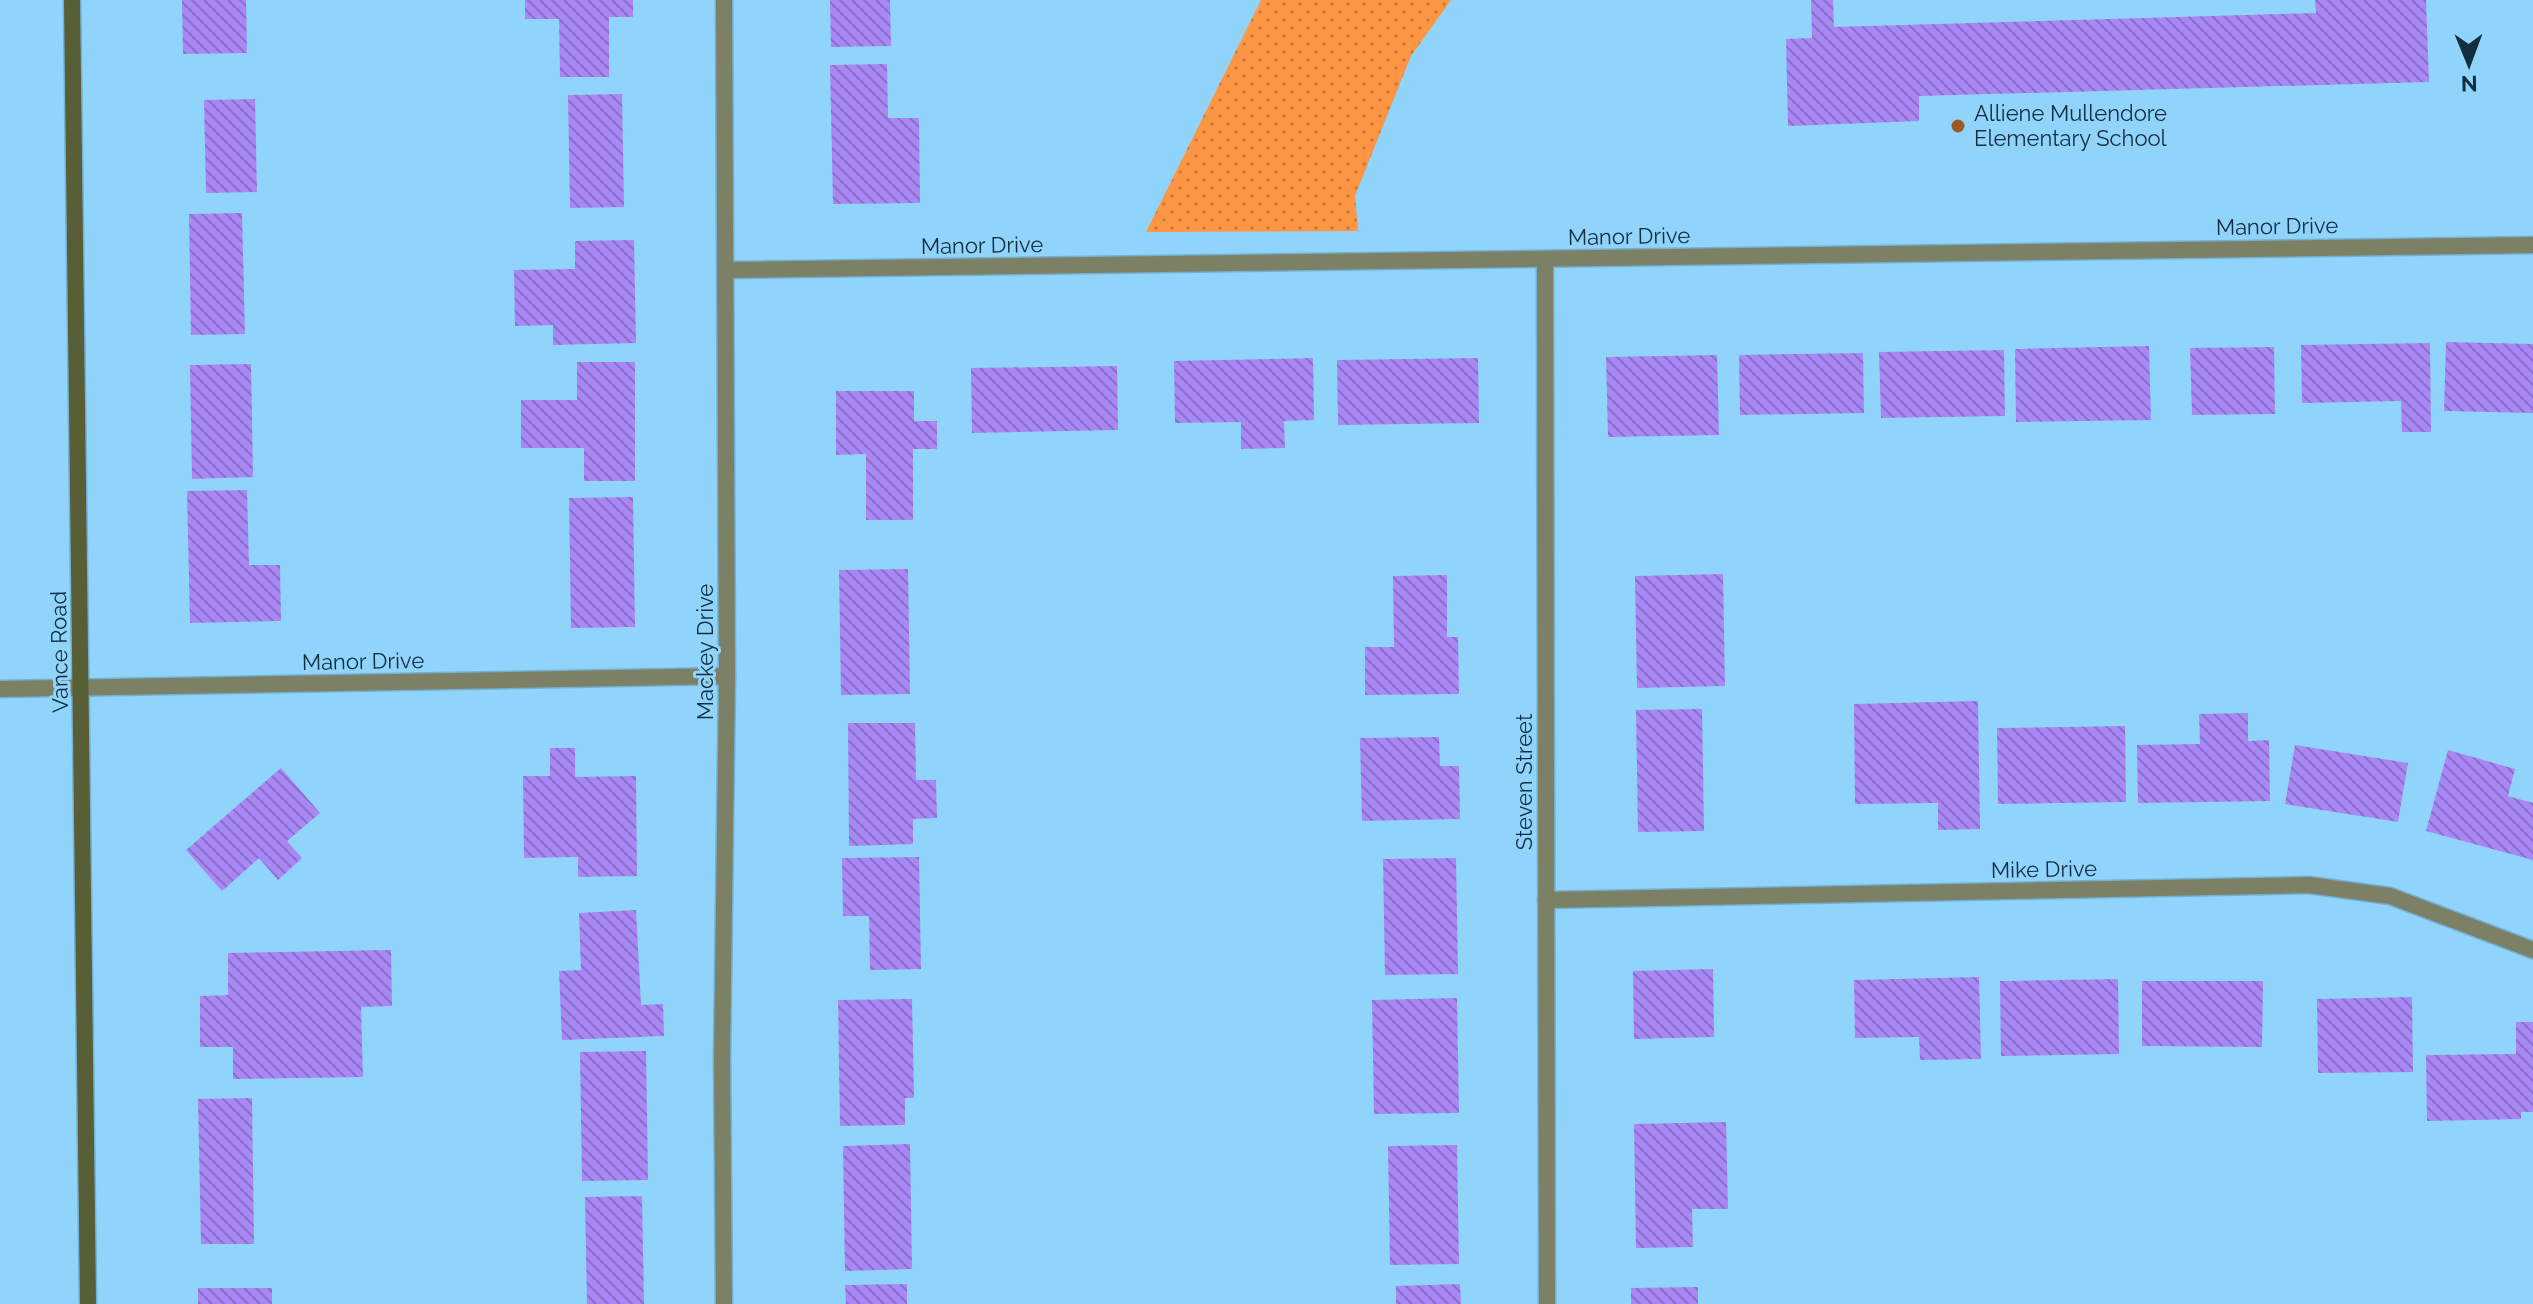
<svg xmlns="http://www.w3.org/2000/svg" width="2533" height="1304" viewBox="0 0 2533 1304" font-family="Raleway,sans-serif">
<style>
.park{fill:url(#park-dots)}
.building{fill:url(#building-back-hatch)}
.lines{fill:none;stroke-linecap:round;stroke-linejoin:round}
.street-casing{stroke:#74b0d2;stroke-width:19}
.secondary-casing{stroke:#74b0d2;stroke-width:19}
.street{stroke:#7c8166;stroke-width:16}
.secondary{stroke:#585e35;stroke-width:16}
.poi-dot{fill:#9a5925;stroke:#90d4fc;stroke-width:3}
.labels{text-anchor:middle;stroke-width:6;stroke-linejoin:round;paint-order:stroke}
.poi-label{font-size:22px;fill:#132f3f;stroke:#90d4fc;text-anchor:start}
.street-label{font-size:22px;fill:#132f3f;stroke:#90d4fc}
</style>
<defs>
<pattern id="park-dots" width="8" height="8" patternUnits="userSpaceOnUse" patternTransform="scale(2)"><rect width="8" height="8" fill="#fe9644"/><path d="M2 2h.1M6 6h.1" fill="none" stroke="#cc7b3a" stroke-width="1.8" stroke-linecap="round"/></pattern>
<pattern id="building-back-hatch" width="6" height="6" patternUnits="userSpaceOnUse" patternTransform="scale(2)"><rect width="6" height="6" fill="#a988f6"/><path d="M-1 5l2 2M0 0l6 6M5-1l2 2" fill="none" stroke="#8870c9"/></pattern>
</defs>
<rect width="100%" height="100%" fill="#90d4fc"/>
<polygon class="park" points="1261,0 1451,0 1411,56 1355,196 1358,231 1146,232"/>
<g class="building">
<polygon points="182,0 246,0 247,53 183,54"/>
<polygon points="525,0 633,0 633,17 609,17 609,77 560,77 559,19 525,19"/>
<polygon points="830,0 890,0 891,46 831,47"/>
<polygon points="1811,0 1833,0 1834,27 2316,13 2315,0 2426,0 2429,82 1919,96 1919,121 1788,126 1786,39 1812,38"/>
<polygon points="887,64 888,118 919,118 920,203 833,204 830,65"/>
<polygon points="622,94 624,207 570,208 568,95"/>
<polygon points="255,99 257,192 206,193 204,100"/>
<polygon points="242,213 245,334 191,335 189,214"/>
<polygon points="634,240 636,343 553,345 553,325 515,326 514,270 575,269 575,241"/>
<polygon points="2446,342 2533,344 2533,413 2444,411"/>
<polygon points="2430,343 2431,432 2402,432 2401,401 2302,403 2301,345"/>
<polygon points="2149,346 2151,420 2016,422 2015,349"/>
<polygon points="2274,347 2275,414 2192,415 2190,348"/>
<polygon points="2004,350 2005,416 1881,418 1879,352"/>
<polygon points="1863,353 1864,413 1740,415 1739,355"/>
<polygon points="1717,355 1719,435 1608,437 1606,357"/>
<polygon points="1313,358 1314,420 1284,421 1285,448 1241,449 1241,422 1175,423 1174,361"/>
<polygon points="1478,358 1479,423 1338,425 1337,360"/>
<polygon points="577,362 635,362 635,481 584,481 584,448 521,448 521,400 577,400"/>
<polygon points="251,364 253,477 192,479 190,365"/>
<polygon points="1117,366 1118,430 972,433 971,368"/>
<polygon points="836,391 914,391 914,421 937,421 937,449 913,449 913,520 866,520 866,454 836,455"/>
<polygon points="247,490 249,565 280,565 281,621 190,623 187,491"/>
<polygon points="633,497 635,627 571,628 569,498"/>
<polygon points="908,569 910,694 841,695 839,570"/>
<polygon points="1723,574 1725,686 1637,688 1635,576"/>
<polygon points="1447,575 1447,637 1458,637 1459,694 1365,695 1365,647 1394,647 1393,576"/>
<polygon points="1978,701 1980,829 1938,830 1938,803 1855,804 1854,704"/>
<polygon points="1702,709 1704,831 1638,832 1636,710"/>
<polygon points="2248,713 2248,741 2269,740 2270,801 2138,803 2137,745 2200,744 2199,714"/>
<polygon points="848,723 915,723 916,780 936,780 937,818 913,819 913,844 849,846"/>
<polygon points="2125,726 2126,802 1998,804 1997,728"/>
<polygon points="1439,737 1440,766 1459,766 1460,819 1362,821 1360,738"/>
<polygon points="2295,745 2408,763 2398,822 2285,804"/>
<polygon points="550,748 575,748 575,777 636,776 637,876 578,877 578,857 524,858 523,776 550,776"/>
<polygon points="2448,750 2515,769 2508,796 2533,803 2533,860 2426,831"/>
<polygon points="281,768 320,813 287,841 302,858 278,880 259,858 222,891 186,850"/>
<polygon points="919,857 921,969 870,970 869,916 843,916 842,858"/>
<polygon points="1456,858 1458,974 1385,975 1383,859"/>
<polygon points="636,910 641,1005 663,1004 664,1036 562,1040 559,971 581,970 579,913"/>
<polygon points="391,950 392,1006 361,1007 363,1077 233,1079 233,1047 200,1047 200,996 228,995 228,953"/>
<polygon points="1713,969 1714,1037 1634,1039 1633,971"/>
<polygon points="1979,977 1981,1059 1920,1060 1919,1037 1855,1038 1854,980"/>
<polygon points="2118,979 2119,1054 2001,1056 2000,981"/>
<polygon points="2142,981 2263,981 2262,1047 2142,1046"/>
<polygon points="2412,997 2413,1072 2318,1073 2317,999"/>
<polygon points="1457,998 1459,1113 1374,1114 1372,1000"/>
<polygon points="912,999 914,1098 905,1098 905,1125 840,1126 838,1000"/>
<polygon points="2516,1022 2533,1022 2533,1112 2521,1112 2521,1119 2427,1121 2426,1055 2516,1054"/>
<polygon points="646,1051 648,1180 582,1181 580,1052"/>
<polygon points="252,1098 254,1244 201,1244 198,1099"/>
<polygon points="1726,1122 1728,1209 1692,1209 1693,1247 1636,1248 1634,1124"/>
<polygon points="910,1144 912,1269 845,1271 843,1146"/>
<polygon points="1457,1145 1459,1264 1390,1265 1388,1146"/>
<polygon points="642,1196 644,1304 587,1304 585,1197"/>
<polygon points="907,1284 907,1304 846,1304 845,1285"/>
<polygon points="1460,1284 1461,1304 1396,1304 1396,1286"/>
<polygon points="1698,1287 1698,1304 1631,1304 1631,1288"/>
<rect x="198" y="1288" width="74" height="16"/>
</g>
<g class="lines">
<g class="street-casing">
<g id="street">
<polyline points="1545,259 1547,1304"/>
<polyline points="726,270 2533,245"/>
<polyline points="0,689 727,676"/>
<polyline points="1546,900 2309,885 2390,896 2533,950"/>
<polyline points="724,1304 722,1058 727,676 724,0"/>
</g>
</g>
<g class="secondary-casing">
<polyline id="secondary" points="72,0 88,1304"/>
</g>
<use href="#street" class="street"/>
<use href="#secondary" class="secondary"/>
</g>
<circle class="poi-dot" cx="1958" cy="126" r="8"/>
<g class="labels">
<g class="poi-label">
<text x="1974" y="121">Alliene Mullendore<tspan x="1974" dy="25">Elementary School</tspan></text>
</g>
<g class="street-label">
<text transform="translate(2277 226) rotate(-1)" y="8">Manor Drive</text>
<text transform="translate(1629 236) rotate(-1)" y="8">Manor Drive</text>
<text transform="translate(982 245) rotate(-1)" y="8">Manor Drive</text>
<text transform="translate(59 652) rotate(-91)" y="8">Vance Road</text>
<text transform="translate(705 652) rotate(-90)" y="8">Mackey Drive</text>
<text transform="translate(363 661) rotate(-1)" y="8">Manor Drive</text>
<text transform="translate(1524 782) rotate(-90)" y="8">Steven Street</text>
<text transform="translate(2044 869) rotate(-1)" y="8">Mike Drive</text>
</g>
</g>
<g transform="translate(2469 64) rotate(179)" stroke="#90d4fc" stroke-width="6" paint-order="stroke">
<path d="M0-6L14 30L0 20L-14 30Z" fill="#132f3f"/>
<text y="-12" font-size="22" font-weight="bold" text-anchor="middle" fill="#132f3f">N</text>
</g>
</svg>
